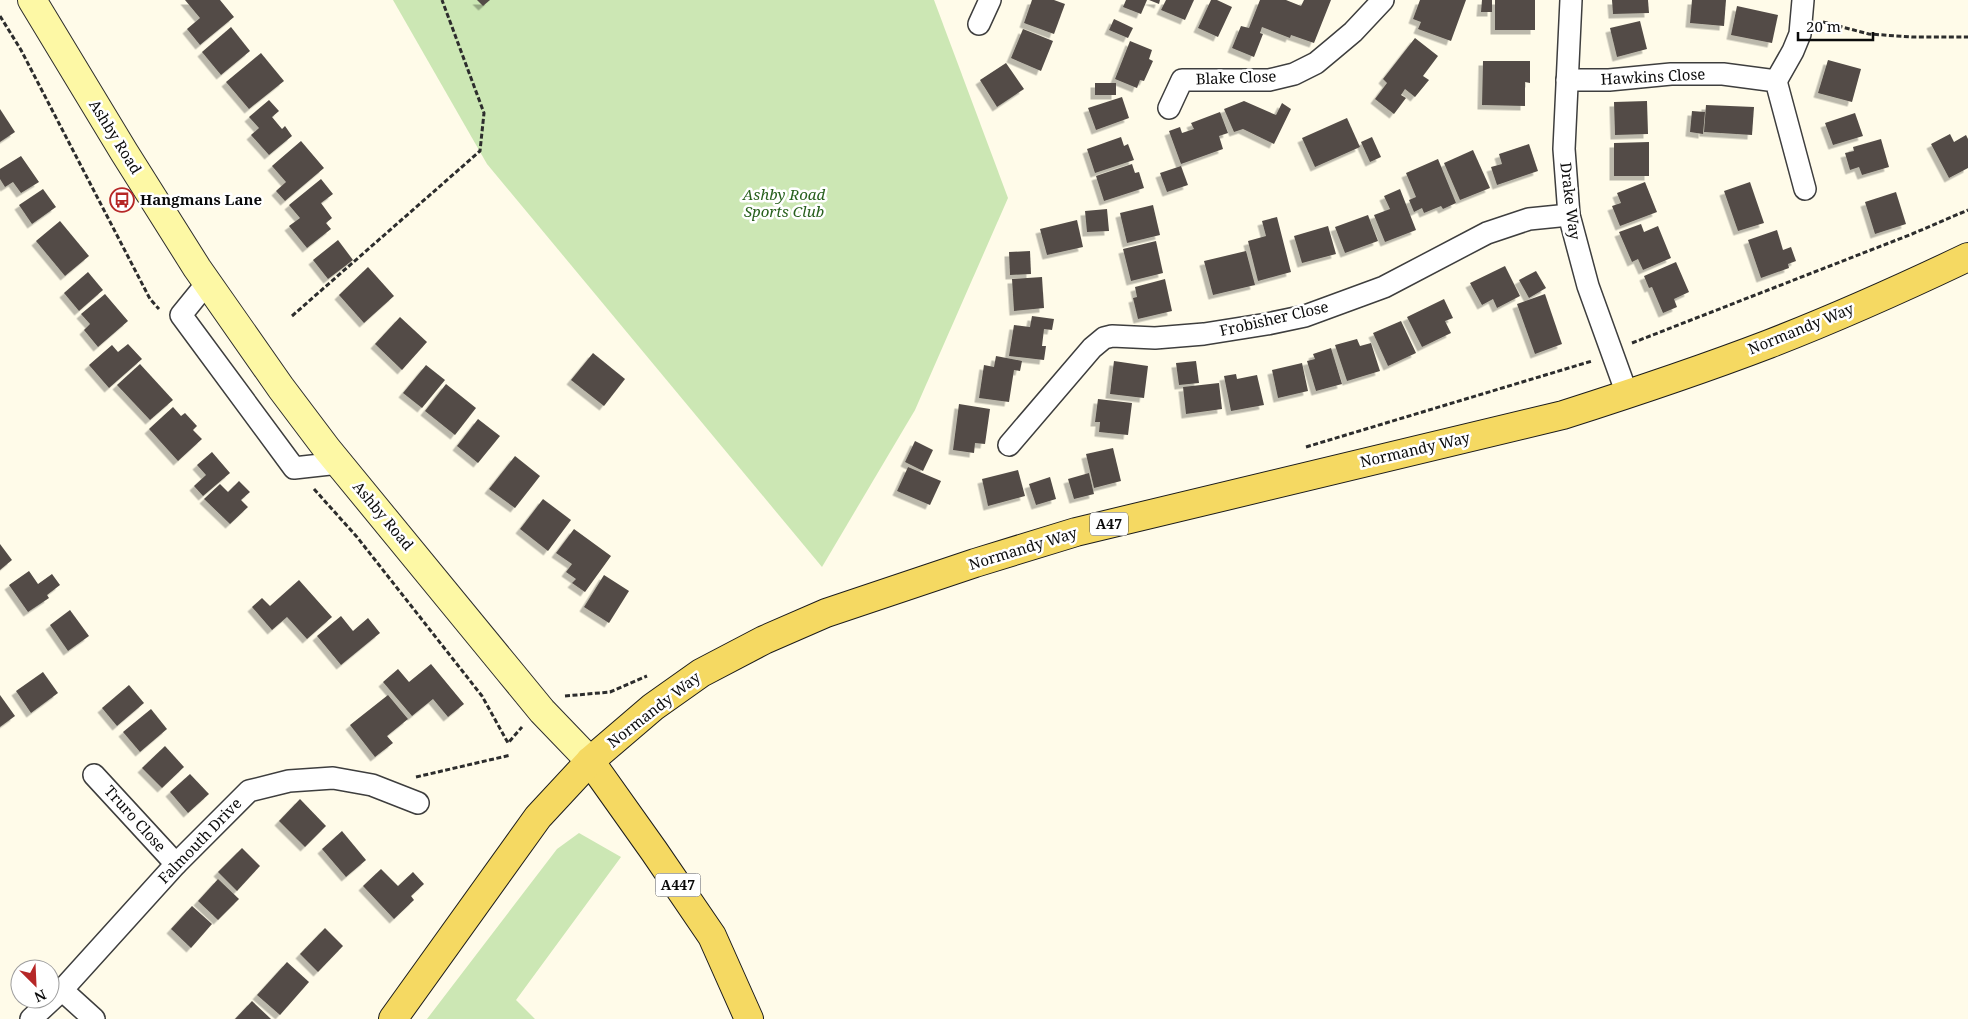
<svg xmlns="http://www.w3.org/2000/svg" width="1968" height="1019" viewBox="0 0 1968 1019" font-family="'Noto Serif',serif">
<style>
.green{fill:#cce7b4}
.building{fill:#534c47;filter:url(#shadow)}
.lines{fill:none;stroke-linecap:round;stroke-linejoin:round}
.minor-casing{stroke:#3e3e3e;stroke-width:24}
.secondary-casing{stroke:#2d2d2d;stroke-width:30}
.primary-casing{stroke:#1c1c1c;stroke-width:30}
.path{stroke:#2d2d2d;stroke-width:3;stroke-dasharray:5 2.5;stroke-linecap:butt}
.minor{stroke:#fff;stroke-width:21}
.secondary{stroke:#fdf8a5;stroke-width:28}
.primary{stroke:#f5d962;stroke-width:28}
.labels{text-anchor:middle;stroke-width:5;stroke-linejoin:round;paint-order:stroke}
.shield{fill:#fff;stroke:#545454;stroke-width:1}
.shield-label{font-size:14px;font-weight:bold;fill:#0b0b0b}
.street-label{font-size:15px;fill:#0b0b0b;stroke:#fff}
.park-label{font-size:15px;font-style:italic;fill:#28601d;stroke:#fff}
.poi-label{font-size:15px;font-weight:bold;fill:#0b0b0b;stroke:#fff;text-anchor:start}
</style>
<defs>
<filter id="shadow"><feDropShadow dx="-4.5" dy="4.5" stdDeviation="0" flood-color="#0004"/></filter>
</defs>
<rect width="100%" height="100%" fill="#fffbe9"/>
<g class="green">
<polygon points="393,0 934,0 1008,198 915,410 822,567 487,164"/>
<polygon points="579,833 621,857 516,1000 535,1019 427,1019 557,849"/>
</g>
<g class="building">
<polygon points="185,0 220,0 234,17 200,45 187,29 200,18"/>
<polygon points="477,0 490,0 483,6"/>
<polygon points="1032,0 1054,0 1065,4 1054,34 1024,23"/>
<polygon points="1126,0 1147,0 1141,14 1123,7"/>
<polygon points="1149,0 1160,0 1159,4"/>
<polygon points="1166,0 1194,0 1185,20 1161,10"/>
<polygon points="1211,0 1217,0 1232,7 1218,37 1198,28"/>
<polygon points="1260,0 1286,0 1301,6 1304,0 1331,0 1314,43 1291,35 1290,38 1262,27 1260,33 1263,34 1254,57 1232,48 1241,26 1249,28"/>
<polygon points="1420,0 1466,0 1451,41 1418,29 1421,22 1413,19"/>
<polygon points="1482,0 1492,0 1492,12 1481,12"/>
<rect x="1495" y="0" width="40" height="30"/>
<polygon points="1612,0 1648,0 1649,13 1613,14"/>
<polygon points="1692,0 1726,0 1724,26 1690,23"/>
<polygon points="1737,6 1778,15 1772,43 1731,35"/>
<polygon points="1114,19 1133,28 1128,38 1109,30"/>
<polygon points="1640,21 1647,49 1617,57 1610,28"/>
<polygon points="231,27 250,51 221,75 202,52"/>
<polygon points="1023,29 1053,41 1041,71 1011,58"/>
<polygon points="1415,38 1438,56 1423,76 1429,80 1415,97 1405,89 1401,95 1406,98 1394,114 1375,99 1387,83 1383,79"/>
<polygon points="1130,41 1152,50 1149,59 1153,61 1144,81 1140,80 1137,88 1115,79"/>
<polygon points="261,53 284,81 249,109 226,82"/>
<polygon points="1828,60 1861,69 1852,102 1818,93"/>
<polygon points="1483,61 1530,61 1530,83 1525,82 1525,106 1482,105"/>
<polygon points="1006,63 1024,89 997,107 980,80"/>
<rect x="1095" y="83" width="21" height="12"/>
<polygon points="1122,97 1129,118 1096,130 1088,108"/>
<polygon points="269,100 279,111 272,117 282,129 285,126 292,136 269,155 251,135 259,128 249,117"/>
<polygon points="1244,101 1276,115 1282,103 1291,109 1274,144 1243,129 1234,132 1224,109"/>
<polygon points="1647,101 1648,134 1615,135 1614,102"/>
<polygon points="1706,105 1754,107 1752,135 1704,132"/>
<polygon points="0,109 15,132 0,142"/>
<polygon points="1692,111 1705,112 1703,134 1690,132"/>
<polygon points="1220,112 1228,133 1219,136 1223,149 1181,164 1169,131 1180,127 1182,133 1194,129 1191,123"/>
<polygon points="1855,113 1863,136 1833,145 1825,123"/>
<polygon points="1347,118 1360,147 1315,167 1302,138"/>
<polygon points="1950,134 1954,142 1966,135 1968,139 1968,168 1949,178 1931,144"/>
<polygon points="1121,137 1124,146 1128,144 1134,160 1095,173 1087,149"/>
<polygon points="1372,137 1381,157 1370,162 1361,142"/>
<polygon points="1881,139 1889,167 1862,175 1859,167 1850,170 1845,153 1854,151 1853,147"/>
<polygon points="301,141 324,168 285,201 276,191 286,182 272,166"/>
<polygon points="1649,142 1649,176 1614,176 1614,143"/>
<polygon points="1529,144 1538,171 1497,185 1491,167 1502,164 1499,154"/>
<polygon points="1473,150 1490,188 1460,200 1444,163"/>
<polygon points="21,156 39,182 21,193 13,182 5,187 0,179 0,169"/>
<polygon points="1438,159 1456,203 1443,209 1441,206 1424,213 1422,208 1414,212 1409,200 1416,197 1406,173"/>
<polygon points="1132,164 1135,173 1139,172 1144,188 1104,201 1096,176"/>
<polygon points="1181,166 1188,185 1167,192 1160,173"/>
<polygon points="321,179 333,194 321,203 332,218 326,223 331,229 307,248 289,226 300,218 289,205"/>
<polygon points="1645,182 1657,212 1620,226 1612,206 1621,203 1617,193"/>
<polygon points="1750,182 1764,223 1738,231 1724,191"/>
<polygon points="43,189 56,207 32,224 19,205"/>
<polygon points="1400,189 1416,230 1385,242 1374,215 1390,209 1384,196"/>
<polygon points="1896,192 1906,224 1875,234 1865,202"/>
<polygon points="1153,205 1160,235 1127,243 1120,213"/>
<polygon points="1107,209 1109,231 1087,232 1085,211"/>
<polygon points="1368,215 1378,241 1345,253 1335,227"/>
<polygon points="1277,217 1291,272 1258,281 1248,241 1266,236 1262,221"/>
<polygon points="1077,220 1083,247 1047,255 1040,229"/>
<polygon points="60,221 89,256 65,276 36,241"/>
<polygon points="1641,224 1644,232 1658,226 1671,258 1643,270 1638,259 1632,262 1619,232"/>
<polygon points="1328,226 1336,254 1302,263 1294,236"/>
<polygon points="1777,230 1783,250 1791,247 1796,261 1788,264 1789,268 1761,278 1748,240"/>
<polygon points="338,240 353,260 328,279 313,260"/>
<polygon points="1156,241 1163,273 1131,281 1123,249"/>
<polygon points="1030,251 1031,274 1010,275 1009,252"/>
<polygon points="1246,251 1255,285 1213,295 1204,261"/>
<polygon points="1676,262 1689,292 1674,299 1677,307 1663,313 1652,287 1649,288 1644,276"/>
<polygon points="1505,266 1520,296 1497,308 1493,299 1482,305 1470,283"/>
<polygon points="368,267 394,296 364,323 339,295"/>
<polygon points="1536,271 1546,288 1529,298 1519,280"/>
<polygon points="88,272 103,290 79,311 64,293"/>
<polygon points="1042,277 1044,308 1014,311 1012,279"/>
<polygon points="1165,279 1172,311 1138,319 1133,298 1137,297 1135,287"/>
<polygon points="105,294 128,321 98,347 84,330 90,324 81,314"/>
<polygon points="1545,294 1562,344 1535,354 1517,304"/>
<polygon points="1444,299 1453,318 1445,321 1451,333 1422,347 1407,317"/>
<polygon points="1032,316 1054,319 1052,330 1044,329 1042,346 1046,346 1044,360 1009,356 1014,325 1030,327"/>
<polygon points="400,317 427,342 402,370 375,344"/>
<polygon points="1401,321 1416,353 1388,366 1373,333"/>
<polygon points="1357,339 1360,346 1371,343 1380,371 1347,381 1335,345"/>
<polygon points="128,344 142,359 109,388 89,365 112,345 118,352"/>
<polygon points="1331,348 1342,384 1316,391 1307,361 1315,359 1313,354"/>
<polygon points="593,353 625,379 604,406 571,380"/>
<polygon points="996,356 1022,361 1020,371 1014,370 1009,402 979,398 984,365 994,367"/>
<polygon points="1114,361 1148,366 1144,398 1110,394"/>
<polygon points="1196,361 1199,383 1179,385 1176,363"/>
<polygon points="1302,363 1308,391 1278,398 1272,370"/>
<polygon points="140,364 173,400 150,420 117,385"/>
<polygon points="426,365 445,380 422,408 403,393"/>
<polygon points="1236,374 1237,379 1257,375 1264,405 1231,411 1224,376"/>
<polygon points="1219,383 1222,409 1186,414 1183,387"/>
<polygon points="446,384 476,408 455,435 425,411"/>
<polygon points="1098,399 1132,403 1128,435 1099,432 1100,422 1095,422"/>
<polygon points="959,404 990,409 985,444 975,443 974,453 953,450"/>
<polygon points="173,407 181,416 185,413 197,426 193,430 202,439 178,461 149,429"/>
<polygon points="478,419 500,436 478,463 457,446"/>
<polygon points="915,441 933,450 923,471 905,462"/>
<polygon points="1113,448 1121,481 1094,488 1086,454"/>
<polygon points="212,452 230,473 203,496 194,486 206,475 197,465"/>
<polygon points="515,456 540,476 515,508 489,489"/>
<polygon points="908,467 941,481 930,505 897,491"/>
<polygon points="1018,470 1025,496 988,506 982,479"/>
<polygon points="1089,473 1094,494 1074,499 1068,479"/>
<polygon points="1050,477 1056,499 1036,505 1029,484"/>
<polygon points="239,481 250,492 241,500 248,507 230,524 204,499 220,484 228,492"/>
<polygon points="543,499 571,520 548,551 520,529"/>
<polygon points="574,529 611,556 585,592 572,583 576,579 566,572 572,564 556,553"/>
<polygon points="0,544 12,560 0,570"/>
<polygon points="29,571 38,584 52,574 60,585 47,595 49,598 28,612 9,585"/>
<polygon points="604,575 629,591 609,623 584,607"/>
<polygon points="299,580 332,617 307,639 287,617 272,630 252,607 262,598 270,606"/>
<polygon points="70,610 89,636 68,651 50,625"/>
<polygon points="341,616 353,631 368,618 380,633 341,665 317,636"/>
<polygon points="431,664 464,704 448,717 433,699 412,716 383,682 398,669 409,682"/>
<polygon points="43,672 58,693 31,713 16,691"/>
<polygon points="129,685 144,703 117,726 102,708"/>
<polygon points="0,695 15,716 0,727"/>
<polygon points="388,695 408,719 387,736 393,743 375,757 350,725"/>
<polygon points="151,709 167,729 140,752 123,732"/>
<polygon points="165,746 184,767 162,788 142,768"/>
<polygon points="190,774 209,794 188,813 170,792"/>
<polygon points="300,799 326,826 305,847 279,821"/>
<polygon points="342,831 366,860 346,877 322,849"/>
<polygon points="242,848 260,866 237,891 218,872"/>
<polygon points="381,869 398,886 413,872 424,884 411,896 414,900 394,919 363,886"/>
<polygon points="218,879 239,899 218,920 198,901"/>
<polygon points="192,906 212,924 191,948 171,929"/>
<polygon points="325,928 343,946 318,972 300,954"/>
<polygon points="287,962 309,982 280,1015 257,995"/>
<polygon points="252,1001 271,1019 235,1019"/>
</g>
<g class="lines">
<g class="minor-casing">
<g id="minor">
<polyline points="1571,0 1564,149 1569,215 1588,286 1627,394"/>
<polyline points="979,24 990,0"/>
<polyline points="1567,80 1609,80 1671,74 1723,74 1776,81 1805,189"/>
<polyline points="1776,81 1793,51 1800,34 1803,0"/>
<polyline points="1169,108 1182,80 1269,80 1294,74 1316,63 1334,48 1353,32 1383,0"/>
<polyline points="207,283 181,315 294,468 339,463"/>
<polyline points="1009,445 1092,348 1104,338 1112,336 1155,338 1204,334 1267,324 1305,316 1384,287 1487,233 1529,219 1569,215"/>
<polyline points="94,775 176,864"/>
<polyline points="62,990 94,1019"/>
<polyline points="31,1019 62,990 176,864 249,791 289,781 333,778 372,785 418,803"/>
</g>
</g>
<g class="secondary-casing">
<polyline id="secondary" points="32,0 124,152 197,268 281,388 327,449 510,672 542,711 590,761"/>
</g>
<g class="primary-casing">
<g id="primary">
<polyline points="590,761 654,851 712,936 749,1019"/>
<path d="M393,1019L538,817L590,761L653,707L701,673L764,640L826,613L975,563L1076,532L1563,415C1632,393 1701,370 1769,344C1836,318 1903,288 1968,257"/>
</g>
</g>
<g class="path">
<polyline points="0,16 21,50 150,299 159,309"/>
<polyline points="1823,22 1869,34 1912,37 1968,37"/>
<polyline points="292,316 480,151 484,113 442,0"/>
<polyline points="1632,343 1912,234 1968,210"/>
<polyline points="1306,447 1592,361"/>
<polyline points="314,489 357,537 482,696 508,743 522,727"/>
<polyline points="565,696 610,692 647,676"/>
<polyline points="416,777 511,755"/>
</g>
<use href="#minor" class="minor"/>
<use href="#secondary" class="secondary"/>
<use href="#primary" class="primary"/>
</g>
<defs>
<g id="bus-ring" transform="scale(1.25)"><circle r="9.5" fill="#fff" stroke="#b62727" stroke-width="1.5"/><path d="M-5-6H5V4H4V6H2V4H-2V6H-4V4H-5ZM-3.5-4V0h7V-4ZM-3.5 1.2v1.5H-2V1.2ZM2 1.2v1.5H3.5V1.2Z" fill="#b62727"/></g>
</defs>
<g fill-rule="evenodd">
<use href="#bus-ring" x="122" y="200"/>
</g>
<g class="labels">
<g class="shield">
<rect x="1090" y="512.5" width="38" height="23" rx="4"/>
<rect x="655.5" y="873.5" width="45" height="23" rx="4"/>
</g>
<g class="shield-label">
<text x="1109" y="529">A47</text>
<text x="678" y="890">A447</text>
</g>
<g class="street-label">
<text transform="translate(1653 77) rotate(-3)" y="5">Hawkins Close</text>
<text transform="translate(1236 78) rotate(-2)" y="5">Blake Close</text>
<text transform="translate(115 137) rotate(58)" y="5">Ashby Road</text>
<text transform="translate(1570 201) rotate(83)" y="5">Drake Way</text>
<text transform="translate(1274 319) rotate(-13)" y="5">Frobisher Close</text>
<text transform="translate(1801 329) rotate(-22)" y="5">Normandy Way</text>
<text transform="translate(1415 450) rotate(-13)" y="5">Normandy Way</text>
<text transform="translate(383 516) rotate(50)" y="5">Ashby Road</text>
<text transform="translate(1023 549) rotate(-17)" y="5">Normandy Way</text>
<text transform="translate(654 710) rotate(-38)" y="5">Normandy Way</text>
<text transform="translate(135 819) rotate(48)" y="5">Truro Close</text>
<text transform="translate(200 841) rotate(-46)" y="5">Falmouth Drive</text>
</g>
<g class="park-label">
<text x="784" y="200">Ashby Road<tspan x="784" dy="17">Sports Club</tspan></text>
</g>
<g class="poi-label">
<text x="140" y="205">Hangmans Lane</text>
</g>
</g>
<g transform="translate(35 984) rotate(156)"><circle r="24" fill="#ffffff" stroke="#9d9d9d"/>
<path d="M0-4L9 19L0 12L-9 19Z" fill="#b62727"/>
<text y="-8" font-size="14" font-weight="bold" text-anchor="middle" fill="#0b0b0b">N</text>
</g>
<path d="M1798 32v8h75v-8" fill="none" stroke="#0b0b0b" stroke-width="2.5"/>
<text x="1806" y="32" font-size="15" fill="#0b0b0b" stroke="#ffffff" stroke-width="4" paint-order="stroke">20 m</text>
</svg>
